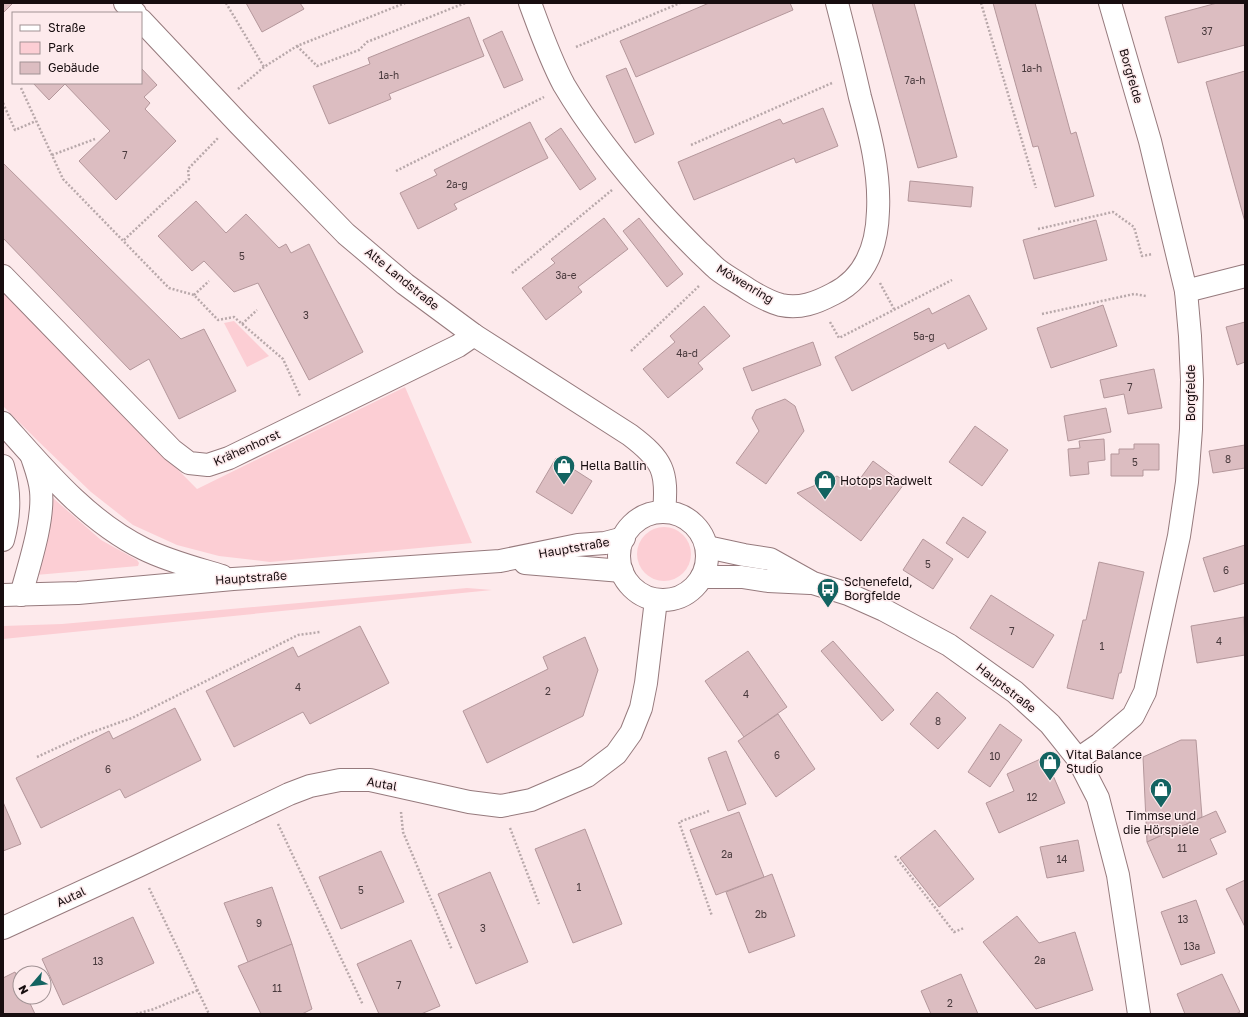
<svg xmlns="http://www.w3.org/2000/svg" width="1248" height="1017" viewBox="0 0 1248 1017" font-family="'Golos Text',sans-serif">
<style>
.green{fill:#fcced4}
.building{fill:#dcbdc1;stroke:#b4979b}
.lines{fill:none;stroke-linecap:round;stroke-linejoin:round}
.minor-casing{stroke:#967a7d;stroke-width:24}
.major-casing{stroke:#967a7d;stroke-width:24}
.highway-casing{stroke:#967a7d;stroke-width:24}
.path{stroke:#b8a8aa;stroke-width:2.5;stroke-dasharray:2 2;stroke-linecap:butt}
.minor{stroke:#fff;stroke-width:22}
.major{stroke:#fff;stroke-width:22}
.highway{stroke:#fff;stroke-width:22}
.labels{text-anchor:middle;stroke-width:3;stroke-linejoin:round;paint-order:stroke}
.number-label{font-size:10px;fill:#48393c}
.street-label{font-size:12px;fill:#170d0f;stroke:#fdeaec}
.poi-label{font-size:12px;fill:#170d0f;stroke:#fdeaec;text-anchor:start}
</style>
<rect width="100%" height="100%" fill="#fdeaec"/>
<g class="green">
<polygon points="3,293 197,489 405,387 472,543 270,562 219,556 177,545 133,525 91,492 38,441 3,406"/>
<polygon points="234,321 269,356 247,367 224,323"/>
<polygon points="53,498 101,540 137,560 139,563 138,566 36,575 50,502"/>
<circle cx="664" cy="554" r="27"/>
<polygon points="467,588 492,590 3,639 3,626 62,624"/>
</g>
<g class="building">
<polygon points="3,3 13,3 3,13"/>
<polygon points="246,3 300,3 304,9 262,32"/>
<polygon points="709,3 790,3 793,10 636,77 620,41"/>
<polygon points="872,3 914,3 957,157 918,168"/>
<polygon points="993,3 1035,3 1071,134 1076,132 1094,196 1055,207 1038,146 1033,147"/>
<polygon points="1217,3 1245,3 1245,45 1178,63 1165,17"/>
<polygon points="469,17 484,56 389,94 391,99 329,124 313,86 370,64 368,58"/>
<polygon points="502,31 523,80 504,88 483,40"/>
<polygon points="141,68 157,85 144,97 150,103 145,109 176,141 116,200 79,161 110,131 65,84 49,100 33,83 141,83"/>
<polygon points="626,68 654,134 635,143 606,76"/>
<polygon points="1245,71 1245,222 1206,82"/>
<polygon points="823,108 838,146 796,163 794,158 694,200 678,162 780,119 783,124"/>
<polygon points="530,122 548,158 454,204 457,209 418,229 400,193 437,175 434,170"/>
<polygon points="561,128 596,179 580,190 545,139"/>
<polygon points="3,163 181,339 204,329 236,391 179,419 149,359 130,370 3,238"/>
<polygon points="910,181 973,187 971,207 908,201"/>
<polygon points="196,201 226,233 246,214 279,248 286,244 291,253 309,244 363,352 309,380 258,283 234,292 204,261 192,271 158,236"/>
<polygon points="604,218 628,249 578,287 582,292 546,320 522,288 555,263 551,259"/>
<polygon points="639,218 683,274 667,287 623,231"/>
<polygon points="1096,220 1107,260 1034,279 1023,240"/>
<polygon points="969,295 987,329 948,349 945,343 852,391 835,357 929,308 932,314"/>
<polygon points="1103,305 1117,346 1051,368 1037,328"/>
<polygon points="704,306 730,336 698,363 703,369 668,398 643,369 675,342 670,336"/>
<polygon points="1245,322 1245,362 1237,365 1226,327"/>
<polygon points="813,342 821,365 752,391 743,368"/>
<polygon points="1154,369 1162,408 1128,414 1124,394 1104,398 1100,380"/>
<polygon points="785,399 795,406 804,431 766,484 736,463 759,431 752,418 756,410"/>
<polygon points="1106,408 1111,432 1068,441 1064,416"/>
<polygon points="975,426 1008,450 982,486 949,462"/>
<polygon points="1104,439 1105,460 1088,462 1089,474 1070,476 1068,449 1080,448 1079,441"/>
<polygon points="1134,444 1159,444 1159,470 1143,470 1143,476 1111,476 1111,454 1119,454 1119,449 1134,449"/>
<polygon points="1245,445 1245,468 1213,473 1209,451"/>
<polygon points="556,458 592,481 572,514 536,492"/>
<polygon points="873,461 904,484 861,541 797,493 837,476 854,487"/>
<polygon points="963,517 986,532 968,558 946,543"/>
<polygon points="923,539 953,559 933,589 903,570"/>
<polygon points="1245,545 1245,583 1214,592 1203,558"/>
<polygon points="1099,562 1144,572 1121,673 1119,673 1113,699 1067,688 1083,620 1086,620"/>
<polygon points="991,595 1054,635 1033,668 970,628"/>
<polygon points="1244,617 1245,655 1197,663 1191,626"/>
<polygon points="360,626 389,683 310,724 303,712 234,747 206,691 293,647 298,657"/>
<polygon points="585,637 598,670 583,716 487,763 463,711 548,669 543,657"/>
<polygon points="833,641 894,710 882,721 821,651"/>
<polygon points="748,651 787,707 744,737 705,681"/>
<polygon points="937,692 966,718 938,749 910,724"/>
<polygon points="175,708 201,760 125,798 120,789 41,828 16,778 109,731 113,739"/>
<polygon points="778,714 815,769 776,797 738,741"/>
<polygon points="1000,724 1022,740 990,787 968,772"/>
<polygon points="1181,740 1196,740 1202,817 1147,842 1143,757"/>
<polygon points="726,751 746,804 728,811 708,758"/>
<polygon points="1045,757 1065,803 999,833 986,803 1014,791 1007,774"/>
<polygon points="3,802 21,844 3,851"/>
<polygon points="1216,811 1226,832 1210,839 1217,854 1163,878 1147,842"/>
<polygon points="739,812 764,877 716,895 690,830"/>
<polygon points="585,829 622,924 573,943 535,849"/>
<polygon points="935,830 974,879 939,907 900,858"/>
<polygon points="1078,840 1084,871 1047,878 1040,847"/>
<polygon points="381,851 404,902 341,929 319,877"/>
<polygon points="490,872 528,962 476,984 438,894"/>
<polygon points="772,874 795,936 749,953 726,892"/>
<polygon points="1245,880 1245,927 1226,889"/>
<polygon points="272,887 292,944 248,962 224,903"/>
<polygon points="1196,900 1215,953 1181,965 1161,912"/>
<polygon points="1017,916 1039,943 1075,932 1093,990 1036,1009 983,942"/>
<polygon points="133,917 154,963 63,1005 42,959"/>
<polygon points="411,940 440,1006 421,1014 379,1014 357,964"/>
<polygon points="292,944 312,1009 302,1014 261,1014 238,966"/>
<polygon points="15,972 20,982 20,997 27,997 35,1014 3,1014 3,978"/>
<polygon points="961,974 978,1014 931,1014 921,991"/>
<polygon points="1222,974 1240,1012 1236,1014 1185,1014 1177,994"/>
</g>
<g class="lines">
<g class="minor-casing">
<g id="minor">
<polyline points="125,3 135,13"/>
<path d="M530,3C540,30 550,59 564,85C590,129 623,170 657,208C671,224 685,238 700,253C706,258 711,264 717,269C727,277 739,283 749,290C759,296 769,302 781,305C800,309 816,303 833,294C866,278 877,246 878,211C880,172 870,134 860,97C853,66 845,34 837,3"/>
<path d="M141,20L238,123L346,234L405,284L474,335L630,435C663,460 668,471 664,512"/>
<polyline points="3,276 172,450 189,463 208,465 229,458 458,346 474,335"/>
<polyline points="1186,291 1245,276"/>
<polyline points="1078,759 1100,744 1133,716 1145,692 1179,536 1187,482 1191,429 1192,380 1190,336 1186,291 1150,141 1110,3"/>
<polyline points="3,928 138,866 289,794 310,786 340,780 370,780 469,802 501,806 531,800 587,776 616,754 631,733 641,708 646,683 656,600"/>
</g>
</g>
<g class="major-casing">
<g id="major">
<path d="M3,423C45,470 87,521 144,549C168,561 196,568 222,576"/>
<circle cx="663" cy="556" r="44"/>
<polyline points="707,547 744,555 770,559 813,583 848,594 884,610 949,645 1015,692 1050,724 1078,759 1098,798 1118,875 1139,1014"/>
<polyline points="525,563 622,571"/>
<polyline points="702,577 742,577 768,581 810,583"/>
<polyline points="3,595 78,593 233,579 500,561 578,545 605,543 624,538"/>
<path d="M21,595C29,565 44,521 41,491C40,479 36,469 32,457"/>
</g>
</g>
<g class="highway-casing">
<path id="highway" d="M3,466C10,490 10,515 3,540"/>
</g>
<g class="path">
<polyline points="226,3 264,67"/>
<polyline points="981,3 1036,188"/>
<polyline points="297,46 317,66 359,50 367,42 465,3"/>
<polyline points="576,47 680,3"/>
<polyline points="21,88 63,179 169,288 194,295 218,320 234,317 283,359 300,396"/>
<polyline points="238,89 264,67 297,46 405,3"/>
<polyline points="3,103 15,130 36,121"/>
<polyline points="691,145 832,83"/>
<polyline points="52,155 95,139"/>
<polyline points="396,171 544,97"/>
<polyline points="1038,229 1113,212 1134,227 1142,256 1153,254"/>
<polyline points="124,240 189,179 188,169 219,137"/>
<polyline points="512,273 612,190"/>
<polyline points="880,283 894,309"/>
<polyline points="194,295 209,281"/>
<polyline points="1042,314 1134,294 1146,296"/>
<polyline points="830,322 839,338 952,280"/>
<polyline points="242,324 257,310"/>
<polyline points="631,351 700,285"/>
<polyline points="37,757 87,734 132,718 298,635 320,632"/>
<polyline points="709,811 679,822 712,916"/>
<polyline points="401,812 403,832 452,950"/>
<polyline points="278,824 363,1005"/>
<polyline points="510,828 539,904"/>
<polyline points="895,856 954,932 964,928"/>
<polyline points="149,888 209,1014"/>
<polyline points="136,1014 154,1009 198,990"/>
</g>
<use href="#minor" class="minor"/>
<use href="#major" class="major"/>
<use href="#highway" class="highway"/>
</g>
<defs>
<g id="shop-pin" transform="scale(1.15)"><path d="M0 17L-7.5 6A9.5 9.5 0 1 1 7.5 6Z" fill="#136361" stroke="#fdeaec"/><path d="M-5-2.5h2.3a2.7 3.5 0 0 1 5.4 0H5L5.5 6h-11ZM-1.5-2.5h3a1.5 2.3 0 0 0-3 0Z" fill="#fff"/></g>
<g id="bus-pin" transform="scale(1.15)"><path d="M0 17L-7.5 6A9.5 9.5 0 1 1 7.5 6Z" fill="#136361" stroke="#fdeaec"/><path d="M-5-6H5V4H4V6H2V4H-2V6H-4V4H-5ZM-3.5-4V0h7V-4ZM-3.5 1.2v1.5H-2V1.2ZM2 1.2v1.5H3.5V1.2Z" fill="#fff"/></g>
</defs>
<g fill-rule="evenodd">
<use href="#shop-pin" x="564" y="466"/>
<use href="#shop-pin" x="825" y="481"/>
<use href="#bus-pin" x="828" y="589"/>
<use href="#shop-pin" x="1050" y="762"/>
<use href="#shop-pin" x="1161" y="789"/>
</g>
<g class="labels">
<g class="number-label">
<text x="1207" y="35">37</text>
<text x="1032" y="72">1a-h</text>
<text x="389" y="79">1a-h</text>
<text x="915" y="84">7a-h</text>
<text x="125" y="159">7</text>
<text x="457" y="188">2a-g</text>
<text x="242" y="260">5</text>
<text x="566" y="279">3a-e</text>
<text x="306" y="319">3</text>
<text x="924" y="340">5a-g</text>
<text x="687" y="357">4a-d</text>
<text x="1130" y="391">7</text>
<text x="1228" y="463">8</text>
<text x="1135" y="466">5</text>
<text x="928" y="568">5</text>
<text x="1226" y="574">6</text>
<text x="1012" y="635">7</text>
<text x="1219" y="645">4</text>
<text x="1102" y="650">1</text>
<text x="298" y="691">4</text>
<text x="548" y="695">2</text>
<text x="746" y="698">4</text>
<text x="938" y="725">8</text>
<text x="777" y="759">6</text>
<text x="995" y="760">10</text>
<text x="108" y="773">6</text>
<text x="1032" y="801">12</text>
<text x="1182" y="852">11</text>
<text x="727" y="858">2a</text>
<text x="1062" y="863">14</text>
<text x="579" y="891">1</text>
<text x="361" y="894">5</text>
<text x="761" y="918">2b</text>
<text x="1183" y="923">13</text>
<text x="259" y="927">9</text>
<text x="483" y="932">3</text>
<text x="1192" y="950">13a</text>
<text x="1040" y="964">2a</text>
<text x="98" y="965">13</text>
<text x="399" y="989">7</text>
<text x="277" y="992">11</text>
<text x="950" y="1007">2</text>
</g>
<g class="street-label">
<text transform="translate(1131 76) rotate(74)" y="4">Borgfelde</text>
<text transform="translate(402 279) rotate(39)" y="4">Alte Landstraße</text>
<text transform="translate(745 284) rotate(31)" y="4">Möwenring</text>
<text transform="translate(1191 393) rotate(-90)" y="4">Borgfelde</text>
<text transform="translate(247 448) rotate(-24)" y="4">Krähenhorst</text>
<text transform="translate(574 548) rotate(-10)" y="4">Hauptstraße</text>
<text transform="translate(251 578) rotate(-4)" y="4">Hauptstraße</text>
<text transform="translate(1006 688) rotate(38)" y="4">Hauptstraße</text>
<text transform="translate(382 784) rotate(10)" y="4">Autal</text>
<text transform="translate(71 897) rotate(-25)" y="4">Autal</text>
</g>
<g class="poi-label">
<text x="580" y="470">Hella Ballin</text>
<text x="840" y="485">Hotops Radwelt</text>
<text x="844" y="586">Schenefeld,<tspan x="844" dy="14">Borgfelde</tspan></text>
<text x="1066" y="759">Vital Balance<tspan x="1066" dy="14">Studio</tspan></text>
<text x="1161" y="820" text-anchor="middle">Timmse und<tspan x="1161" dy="14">die Hörspiele</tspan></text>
</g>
</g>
<rect width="1248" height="1017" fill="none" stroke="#170d0f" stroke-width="8"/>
<rect x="12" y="12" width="130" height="72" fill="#fdeaec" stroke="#a19294"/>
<rect x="20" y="25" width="20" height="6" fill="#ffffff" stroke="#a19294"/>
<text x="48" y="32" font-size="12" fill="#170d0f">Straße</text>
<rect x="20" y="42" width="20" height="12" fill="#fcced4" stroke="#a19294"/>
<text x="48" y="52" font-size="12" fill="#170d0f">Park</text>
<rect x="20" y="62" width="20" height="12" fill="#dcbdc1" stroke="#a19294"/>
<text x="48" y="72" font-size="12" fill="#170d0f">Gebäude</text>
<g transform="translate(32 985) rotate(242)"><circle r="19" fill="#fdeaec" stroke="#a19294"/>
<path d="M0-3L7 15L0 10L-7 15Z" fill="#136361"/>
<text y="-6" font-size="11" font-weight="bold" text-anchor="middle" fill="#170d0f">N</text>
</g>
</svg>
